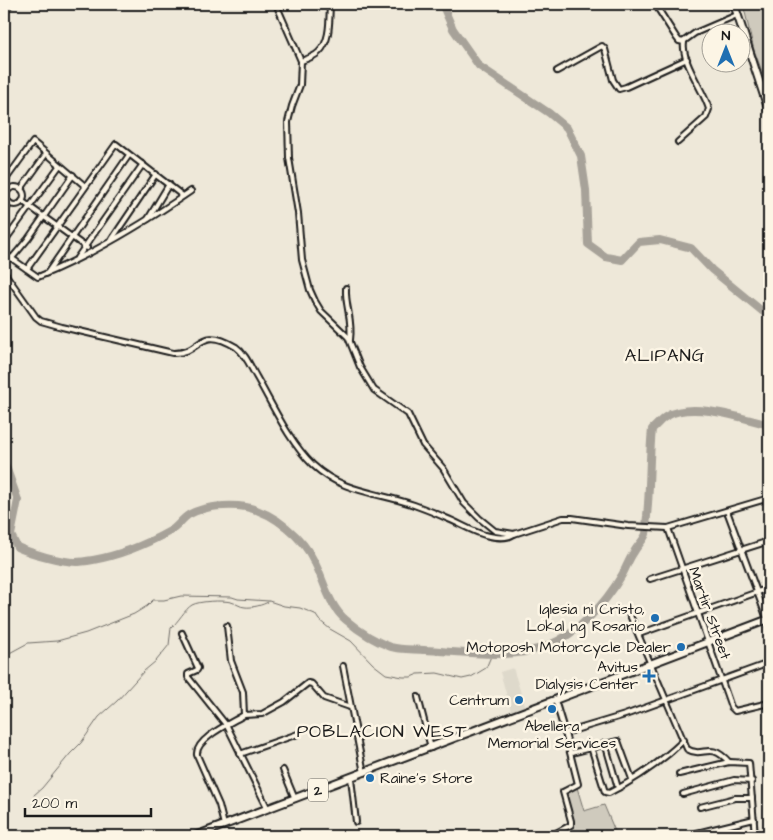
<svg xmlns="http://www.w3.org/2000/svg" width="773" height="840" viewBox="0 0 773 840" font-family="'Architects Daughter',sans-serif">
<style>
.built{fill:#ded9cb}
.green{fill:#cfcabd;stroke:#76736c}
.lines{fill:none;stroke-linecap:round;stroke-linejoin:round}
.stream{stroke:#6f6c67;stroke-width:1}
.river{stroke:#a7a299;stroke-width:8}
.minor-casing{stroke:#1c1c1c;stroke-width:8}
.primary-casing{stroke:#1c1c1c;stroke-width:10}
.trunk-casing{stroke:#1c1c1c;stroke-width:10}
.minor{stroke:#fcf5e5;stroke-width:4}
.primary{stroke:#fcf5e5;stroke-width:6}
.trunk{stroke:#fcf5e5;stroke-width:6}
.poi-dot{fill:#1f6fb2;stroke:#fcf5e5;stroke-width:2}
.labels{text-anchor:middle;stroke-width:5;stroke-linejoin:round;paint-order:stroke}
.shield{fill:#fcf5e5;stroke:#5f5d58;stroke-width:1}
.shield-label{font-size:14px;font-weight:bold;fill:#1c1c1c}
.poi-label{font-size:15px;fill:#1c1c1c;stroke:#fcf5e5;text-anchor:end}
.street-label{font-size:15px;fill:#1c1c1c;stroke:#fcf5e5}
.quarter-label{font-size:18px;letter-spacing:1px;fill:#1c1c1c;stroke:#fcf5e5}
</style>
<rect width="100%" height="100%" fill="#eee8d9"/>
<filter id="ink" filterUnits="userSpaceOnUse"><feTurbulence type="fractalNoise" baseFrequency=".02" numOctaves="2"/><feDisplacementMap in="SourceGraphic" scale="10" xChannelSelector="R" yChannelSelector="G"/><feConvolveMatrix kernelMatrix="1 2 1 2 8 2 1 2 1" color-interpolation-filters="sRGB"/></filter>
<g filter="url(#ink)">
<polygon class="built" points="513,668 525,706 511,711 500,672"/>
<g class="green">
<polygon points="743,4 769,4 769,90 754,50"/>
<polygon points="576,784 584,811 604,805 617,836 548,836 568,822 560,789"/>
</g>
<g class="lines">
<g class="stream">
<polyline points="4,656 28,643 57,641 86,633 134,614 147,606 153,600 164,600 181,596 232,597 238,599 269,601 284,606 300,608 315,614 319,620 330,629 351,641 373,664 386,674 403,677 411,677 418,674 437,673 462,679 471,677 486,668 492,654"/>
<path d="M34,795L42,788L70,754L81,743L99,717L117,701L144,671L156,661L169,645L171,628C178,622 185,609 192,605C199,601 222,600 231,602C236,603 240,607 245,607C252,608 263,605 268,602"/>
</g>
<g class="river">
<polyline points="442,4 453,29 479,66 549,113 567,128 581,156 586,190 588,244 606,257 622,260 639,242 660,240 691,248 712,270 762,311 769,315"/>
<path d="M4,461L18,500L11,535L17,547C30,553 61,562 76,562C81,562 87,561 93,560C121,555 145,545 170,531C178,527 182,518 190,514C205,506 229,504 246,507C274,513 303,537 315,563C324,581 329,606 346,620C359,631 374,641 391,647C401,650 414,649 425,650C462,652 512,660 547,646C578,634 605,604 622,575C626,568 629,559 634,552C637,546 644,540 646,534C647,528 646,522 647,516C650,487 649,458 652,429C657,425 661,419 667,416C692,401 742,418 769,425"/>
</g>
<g class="minor-casing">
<g id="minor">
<polyline points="276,4 301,61 300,85 292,106 288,122 289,158 298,213 302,260 310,290 315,301 321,311 348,337 360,367 374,390 408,414 423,445 443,468 464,503 479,518 495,531 514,534 563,518 572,518 628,526 668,528 769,498"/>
<polyline points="655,4 676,37 679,41 684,42"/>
<polyline points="4,9 11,4"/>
<path d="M301,61C307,59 314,57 319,52C331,41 329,18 330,4"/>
<polyline points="557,71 602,46 605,49 613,80 619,89 626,87 687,59"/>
<path d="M678,142L706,117L709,109C703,88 681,63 684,41L695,33L737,15"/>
<polyline points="4,182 33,142 85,186"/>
<circle cx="15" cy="196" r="9"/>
<polyline points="21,189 46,154"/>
<polyline points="22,201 87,248"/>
<polyline points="4,212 10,203"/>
<polyline points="148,219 169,184"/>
<polyline points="112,239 156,174"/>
<polyline points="4,242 60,165"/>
<path d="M4,253L38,277C92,255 143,224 191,191"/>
<polyline points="12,258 28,239 73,175"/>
<polyline points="77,258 143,164"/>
<polyline points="27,269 116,144 183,196"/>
<path d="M4,272L36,317L41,321L62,327L173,353C203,354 197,324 236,347C246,354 251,368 257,378C273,406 290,443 313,465C343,493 378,492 414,505C425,509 436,513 446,518C459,523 471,531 485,535C493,537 506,540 514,534"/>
<polyline points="48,272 129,155"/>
<path d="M346,288C345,307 353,319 350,340"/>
<polyline points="727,511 769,624"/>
<polyline points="668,528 731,707 735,711 769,703"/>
<polyline points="650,579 769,541"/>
<path d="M629,613L687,749C704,759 709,740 729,762"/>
<polyline points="182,633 198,668 197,670 188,674 188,677 227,726 268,809"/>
<polyline points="639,634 769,588"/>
<polyline points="343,666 364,773"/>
<polyline points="418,697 431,748"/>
<polyline points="244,715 262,714 284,702 308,683 312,684 324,698 350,707"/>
<polyline points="565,733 625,715 769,663"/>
<polyline points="605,743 618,788"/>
<path d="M591,747L605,792L609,793C635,780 662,761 684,740"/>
<polyline points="571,753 618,741 632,779"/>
<polyline points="240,754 298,734"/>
<polyline points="283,770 295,799"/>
<polyline points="679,774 729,762 749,763 755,836"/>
<polyline points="351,778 356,822"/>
<polyline points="683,794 734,780 752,781"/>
<polyline points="700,807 735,798 752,798"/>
<path d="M224,825L219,805L197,755C195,739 231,723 244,715L243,692L231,661L227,626"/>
<polyline points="697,833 754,819"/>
<polyline points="550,836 571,825 571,821 563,792 578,784 565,733 555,700"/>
</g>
</g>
<g class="primary-casing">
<polyline id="primary" points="734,4 769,111"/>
</g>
<g class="trunk-casing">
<polyline id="trunk" points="195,836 769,619"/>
</g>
<use href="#minor" class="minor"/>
<use href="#primary" class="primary"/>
<use href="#trunk" class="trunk"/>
</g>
</g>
<g class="poi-dot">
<circle cx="655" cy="618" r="5"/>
<circle cx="681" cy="647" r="5"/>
<path d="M646.5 668.5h5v5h5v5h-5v5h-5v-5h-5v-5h5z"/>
<circle cx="519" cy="700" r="5"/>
<circle cx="552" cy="709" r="5"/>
<circle cx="370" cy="778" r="5"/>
</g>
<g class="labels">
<rect class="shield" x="308" y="778.5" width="20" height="23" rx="4"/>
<g class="shield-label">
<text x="318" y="795">2</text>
</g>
<g class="poi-label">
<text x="645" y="614">Iglesia ni Cristo,<tspan x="645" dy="17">Lokal ng Rosario</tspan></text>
<text x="671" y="652">Motoposh Motorcycle Dealer</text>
<text x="638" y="672">Avitus<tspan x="638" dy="17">Dialysis Center</tspan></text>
<text x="509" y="705">Centrum</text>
<text x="552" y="731" text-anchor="middle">Abellera<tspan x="552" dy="17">Memorial Services</tspan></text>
<text x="380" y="783" text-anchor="start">Raine's Store</text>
</g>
<g class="street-label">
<text transform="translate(710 613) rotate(70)" y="5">Martir Street</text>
</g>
<g class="quarter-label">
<text x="665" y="361">ALIPANG</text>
<text x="382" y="737">POBLACION WEST</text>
</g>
</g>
<rect width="773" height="840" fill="none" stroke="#fcf5e5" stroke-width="20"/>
<rect x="10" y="10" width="753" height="820" fill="none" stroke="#1c1c1c" stroke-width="2" filter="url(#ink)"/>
<g transform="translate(726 48)"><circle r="24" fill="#fcf5e5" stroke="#a29e95"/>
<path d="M0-4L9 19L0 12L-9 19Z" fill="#1f6fb2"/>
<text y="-8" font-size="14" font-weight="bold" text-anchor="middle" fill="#1c1c1c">N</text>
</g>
<path d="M25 808v8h126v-8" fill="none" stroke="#1c1c1c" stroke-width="2.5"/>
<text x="32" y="808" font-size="15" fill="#1c1c1c" stroke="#fcf5e5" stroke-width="4" paint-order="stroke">200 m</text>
</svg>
